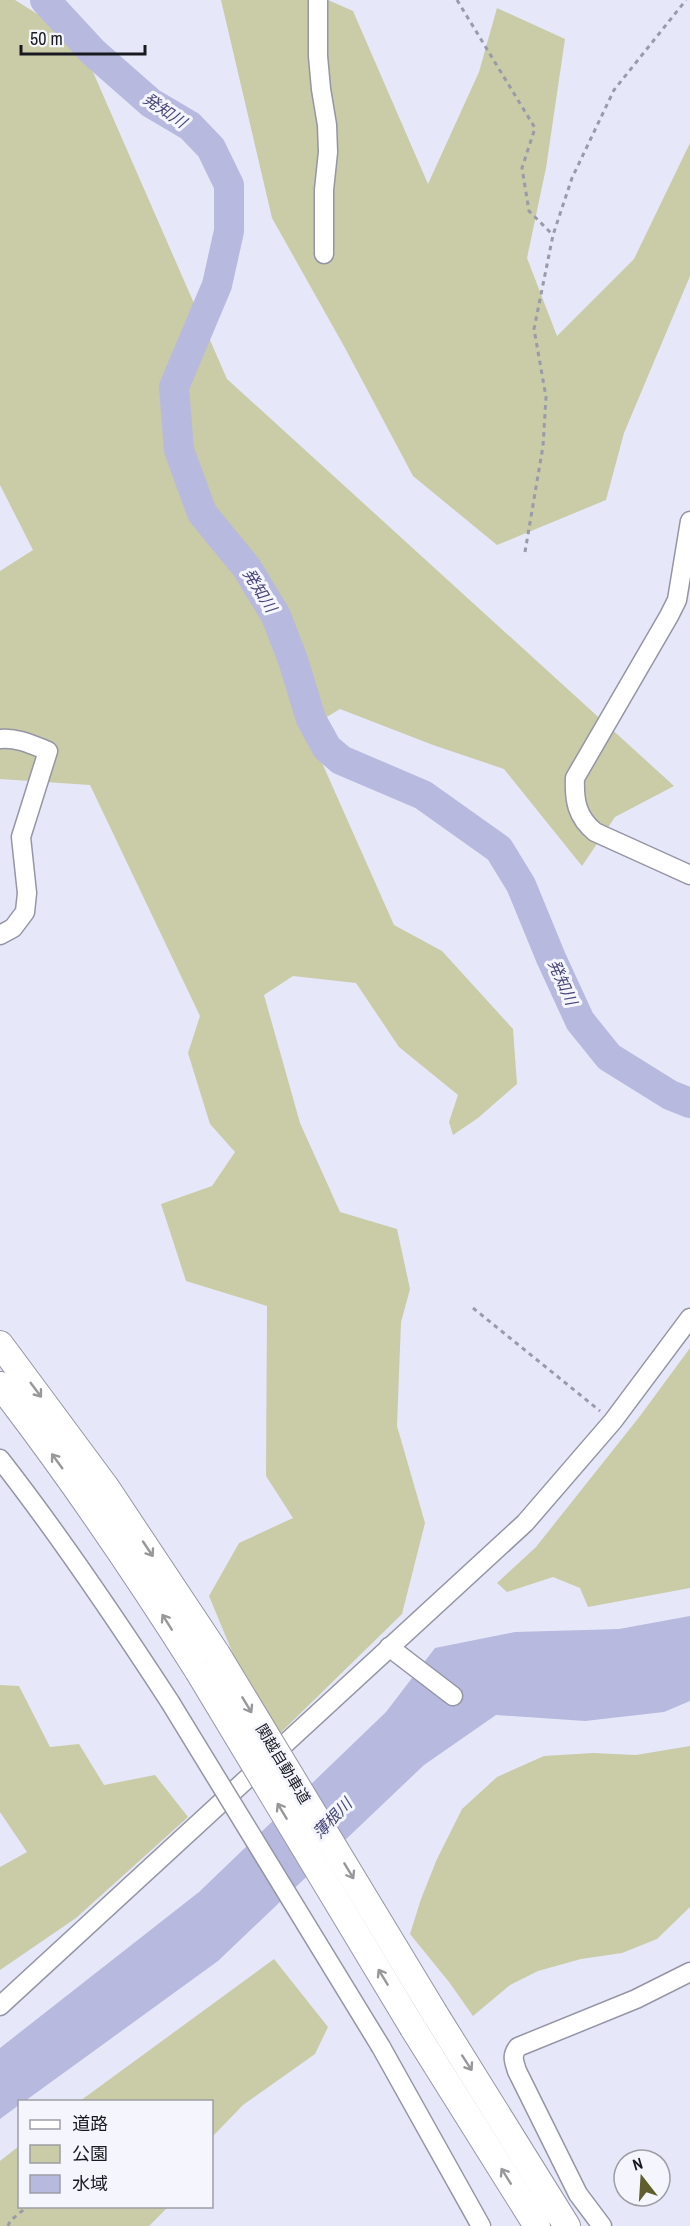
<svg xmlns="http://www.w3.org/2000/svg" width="690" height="2226" viewBox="0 0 690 2226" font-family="'Archivo Narrow','Noto Sans JP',sans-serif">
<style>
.green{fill:#cacba7}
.water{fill:#b7b9df}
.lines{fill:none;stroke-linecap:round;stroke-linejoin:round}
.river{stroke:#b7b9df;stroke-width:30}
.minor-casing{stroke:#9495a5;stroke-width:21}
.highway-casing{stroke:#9495a5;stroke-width:28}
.path{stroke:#999ba8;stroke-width:3;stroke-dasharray:4.5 4.5;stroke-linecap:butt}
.minor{stroke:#fff;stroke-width:18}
.highway{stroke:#fff;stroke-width:26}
.minor-bridge-casing{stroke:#9495a5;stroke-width:21;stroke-linecap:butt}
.highway-bridge-casing{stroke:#9495a5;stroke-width:28;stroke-linecap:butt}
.minor-bridge{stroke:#fff;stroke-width:18}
.highway-bridge{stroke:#fff;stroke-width:26}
.oneway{stroke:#98989b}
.labels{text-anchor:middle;stroke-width:6;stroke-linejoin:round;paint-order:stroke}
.street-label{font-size:15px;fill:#191a20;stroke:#f5f6fd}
.water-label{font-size:16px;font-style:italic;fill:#47477a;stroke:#f5f6fd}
</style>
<rect width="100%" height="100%" fill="#e6e8f9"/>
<g class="green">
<polygon points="0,0 15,0 79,40 227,379 674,786 615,817 582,866 504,769 433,745 340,709 307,729 394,925 442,951 513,1029 517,1084 478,1118 453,1135 449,1122 458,1095 399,1047 356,983 293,976 264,995 300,1123 340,1212 397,1229 410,1289 401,1322 397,1426 425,1523 402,1614 270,1743 209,1596 239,1543 293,1518 266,1476 267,1306 186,1281 161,1204 212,1186 235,1152 210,1124 188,1053 200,1016 90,785 0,779 0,571 33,550 0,485"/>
<polygon points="221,0 328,0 353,11 428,184 479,72 497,8 565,39 546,168 527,258 557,336 634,259 690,143 690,276 624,433 606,500 497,545 413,476 345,348 272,218"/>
<polygon points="690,1348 690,1588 588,1607 580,1588 553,1577 507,1592 497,1583 536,1547 640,1416"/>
<polygon points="0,1685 19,1686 50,1747 79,1744 104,1785 155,1775 188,1817 76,1918 0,1970 0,1867 27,1852 0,1812"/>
<polygon points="690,1746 690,1907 657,1939 622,1953 581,1959 538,1971 510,1985 473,2016 449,1982 410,1934 421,1899 437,1859 462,1809 497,1777 544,1756 593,1753 636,1755"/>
<polygon points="274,1959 328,2027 315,2054 243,2105 212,2137 212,2102 80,2101"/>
<polygon points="19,2146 20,2206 168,2207 149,2226 0,2226 0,2161"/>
</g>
<polygon class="water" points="690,1616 690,1701 664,1712 585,1721 496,1715 424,1765 218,1961 25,2101 20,2102 19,2105 0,2119 0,2048 199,1892 386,1712 435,1648 515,1632 619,1629"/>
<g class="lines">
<polyline class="river" points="45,0 93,52 151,103 190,126 211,148 229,185 229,231 217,285 174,387 179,450 202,513 247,568 276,616 293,660 311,719 327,748 341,760 423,795 499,849 521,885 551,958 580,1021 609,1057 670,1095 690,1103"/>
<g class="minor-casing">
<g id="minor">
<polyline points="318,0 318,56 321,89 327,125 328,152 324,190 324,254"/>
<path d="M690,521L677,600L669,616L575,778C574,801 577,817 595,832L690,875"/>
<path d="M0,739C17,737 33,745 48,751L21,837L27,893L25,912L13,928L0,935"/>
<path d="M0,1459C61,1537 116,1619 170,1702"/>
<polyline points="389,1647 453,1696"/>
<polyline points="0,2006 525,1523 613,1421 690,1318"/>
<polyline points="381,2047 481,2226"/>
<path d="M602,2226L578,2194L517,2071C514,2061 511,2056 518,2047L636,1999L690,1972"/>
</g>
</g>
<g class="highway-casing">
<g id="highway">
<polyline points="0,1344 106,1487 217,1654"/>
<path d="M0,1385C71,1477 136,1573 198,1671"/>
<polyline points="435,2014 567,2226"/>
<polyline points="413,2028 537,2226"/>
</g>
</g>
<g class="path">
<polyline points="457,0 535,128 522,168 529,211 553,235"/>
<polyline points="525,552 543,446 546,397 534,329 553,235 572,178 614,90 686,0"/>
<polyline points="473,1308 600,1411"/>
<polyline points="8,2226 10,2221 28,2206"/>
</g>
<use href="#minor" class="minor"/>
<use href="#highway" class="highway"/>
<g class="minor-bridge-casing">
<polyline id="minor-bridge" points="170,1702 381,2047"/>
</g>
<g class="highway-bridge-casing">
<g id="highway-bridge">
<polyline points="217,1654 435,2014"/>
<polyline points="198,1671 413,2028"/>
</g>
</g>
<use href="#minor-bridge" class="minor-bridge"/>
<use href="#highway-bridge" class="highway-bridge"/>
</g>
<defs><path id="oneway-shaft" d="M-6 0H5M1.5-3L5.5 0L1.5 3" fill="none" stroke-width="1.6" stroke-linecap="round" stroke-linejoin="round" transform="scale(1.5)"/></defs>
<g class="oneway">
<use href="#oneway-shaft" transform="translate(36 1390) rotate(53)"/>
<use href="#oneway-shaft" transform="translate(57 1461) rotate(-126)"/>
<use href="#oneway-shaft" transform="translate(148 1549) rotate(56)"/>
<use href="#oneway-shaft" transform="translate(167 1622) rotate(-122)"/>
<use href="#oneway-shaft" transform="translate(247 1705) rotate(59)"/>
<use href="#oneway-shaft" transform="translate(282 1811) rotate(-121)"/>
<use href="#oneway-shaft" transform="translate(349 1871) rotate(59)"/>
<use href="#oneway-shaft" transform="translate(383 1977) rotate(-121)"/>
<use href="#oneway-shaft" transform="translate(467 2063) rotate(57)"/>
<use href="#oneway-shaft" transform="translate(506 2176) rotate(-122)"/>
</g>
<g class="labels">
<g class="street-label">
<text transform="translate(283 1764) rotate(59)" y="5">関越自動車道</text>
</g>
<g class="water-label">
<text transform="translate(165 110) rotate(34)" y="6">発知川</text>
<text transform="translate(260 590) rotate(58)" y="6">発知川</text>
<text transform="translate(563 982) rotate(66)" y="6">発知川</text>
<text transform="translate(332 1818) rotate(-46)" y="6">薄根川</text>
</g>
</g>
<rect x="18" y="2100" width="195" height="108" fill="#f5f6fd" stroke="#9d9ea5" stroke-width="1.5"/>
<rect x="30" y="2120" width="30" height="9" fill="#ffffff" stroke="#9d9ea5" stroke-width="1.5"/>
<text x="72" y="2130" font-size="18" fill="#191a20">道路</text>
<rect x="30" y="2145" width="30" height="18" fill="#cacba7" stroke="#9d9ea5" stroke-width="1.5"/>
<text x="72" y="2160" font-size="18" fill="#191a20">公園</text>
<rect x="30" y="2175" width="30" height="18" fill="#b7b9df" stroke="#9d9ea5" stroke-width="1.5"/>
<text x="72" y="2190" font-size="18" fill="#191a20">水域</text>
<g transform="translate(642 2178) rotate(343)"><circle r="28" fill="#f5f6fd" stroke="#9d9ea5" stroke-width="1.5"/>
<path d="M0-4.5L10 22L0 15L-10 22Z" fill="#5f5f2c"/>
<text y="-9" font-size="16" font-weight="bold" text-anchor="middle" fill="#191a20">N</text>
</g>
<path d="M21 45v9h124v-9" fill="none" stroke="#191a20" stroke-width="3"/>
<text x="30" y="45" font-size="18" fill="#191a20" stroke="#f5f6fd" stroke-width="4.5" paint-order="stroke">50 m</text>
</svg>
